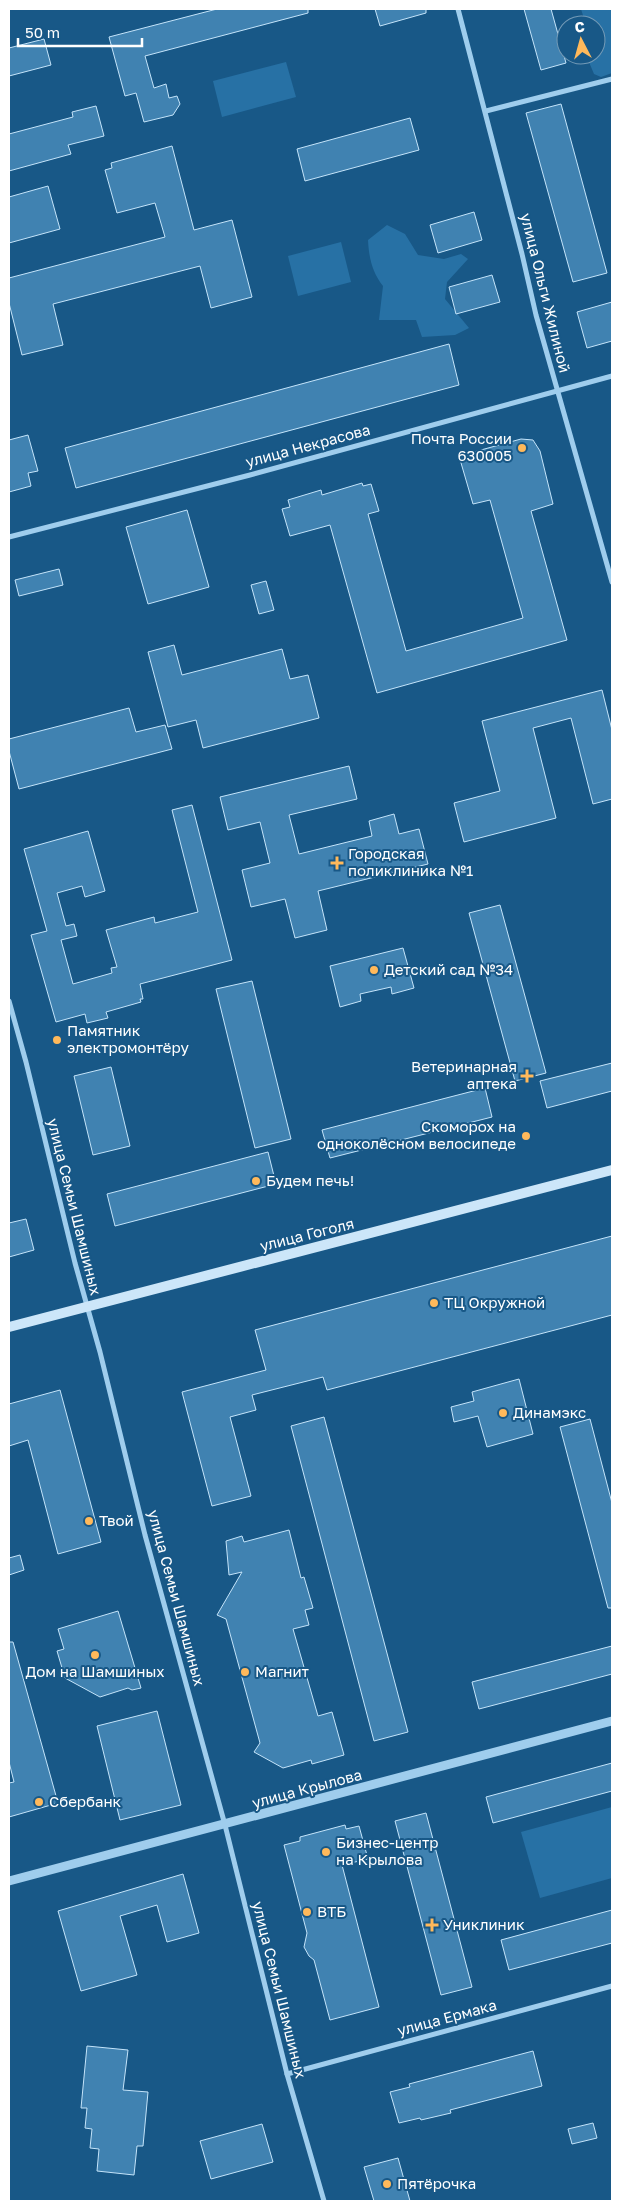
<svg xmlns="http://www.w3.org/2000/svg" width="621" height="2210" viewBox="0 0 621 2210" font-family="'Golos Text',sans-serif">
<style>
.green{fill:#2771a5}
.building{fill:#4082b1;stroke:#c4e4fa}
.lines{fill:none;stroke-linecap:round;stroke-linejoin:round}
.minor{stroke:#9fcded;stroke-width:5}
.tertiary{stroke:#9fcded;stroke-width:9}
.secondary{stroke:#cce6f9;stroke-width:10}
.poi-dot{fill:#ffb95b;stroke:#185887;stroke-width:2}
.labels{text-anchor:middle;stroke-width:4;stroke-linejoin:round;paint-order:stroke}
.street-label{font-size:15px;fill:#fff;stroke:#185887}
.poi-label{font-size:15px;fill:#fff;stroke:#185887;text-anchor:start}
</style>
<rect width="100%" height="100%" fill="#185887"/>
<g class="green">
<polygon points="581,9 612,9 612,73 601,77 594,74 586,55 596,55 596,25 586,25"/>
<polygon points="286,62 296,97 222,117 213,81"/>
<path d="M387,225L405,234L418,255L444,259L461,254L468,259L447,282L445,299L469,328L455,335L422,337L416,320H379L383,286C372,272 369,258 368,240Z"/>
<polygon points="341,242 351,282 298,296 288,256"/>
<polygon points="612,1807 612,1878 540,1898 521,1832"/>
</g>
<g class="building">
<polygon points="217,9 308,9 308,13 145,56 154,88 166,84 169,98 177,96 180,104 173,115 144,122 136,93 125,96 109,37"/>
<polygon points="375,9 426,9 426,13 380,26"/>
<polygon points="524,9 551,9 566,63 541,70"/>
<polygon points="44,39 51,65 9,76 9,48"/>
<polygon points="561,104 607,273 573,282 526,113"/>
<polygon points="96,106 104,136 68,145 71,154 9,171 9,134 73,117 72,112"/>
<polygon points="410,118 419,150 305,181 297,149"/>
<polygon points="172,146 194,230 232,220 252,297 211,308 200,266 53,304 63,345 22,355 9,303 9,278 165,237 155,203 117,213 105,170 112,168 111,163"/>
<polygon points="48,186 60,229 9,243 9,197"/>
<polygon points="474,212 482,240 438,253 430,225"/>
<polygon points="492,275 500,302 456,314 449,287"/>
<polygon points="612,302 612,341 587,348 577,312"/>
<polygon points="449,344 459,385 76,488 65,448"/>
<polygon points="28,435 38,471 28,473 31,486 9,492 9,440"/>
<polygon points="521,439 533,440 540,451 553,504 531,511 567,640 377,693 330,525 290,536 282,509 290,507 288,500 321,490 322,495 362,483 363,486 371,484 379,511 368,514 406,651 523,618 490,500 473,504 459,456"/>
<polygon points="187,510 209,587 148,604 126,527"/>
<polygon points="59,569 63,585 19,596 15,580"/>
<polygon points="266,581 274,610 259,614 251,585"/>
<polygon points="174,645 182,675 282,649 290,679 308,675 319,718 203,748 196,720 168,727 148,652"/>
<polygon points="602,690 612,730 612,799 593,804 571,718 533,728 556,818 464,842 454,803 500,791 482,721"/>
<polygon points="129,708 136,732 165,725 172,749 19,789 9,751 9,739"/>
<polygon points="349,766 357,799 289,815 299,854 372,836 369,821 394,814 399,834 419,829 428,864 318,891 327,930 295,938 285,899 251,907 242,870 270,863 260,822 228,830 220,797"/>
<polygon points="192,805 232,960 140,984 143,999 140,999 141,1002 106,1012 108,1018 87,1023 85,1014 56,1022 31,935 47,931 24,849 88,831 105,891 85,897 82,886 57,893 66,926 74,924 77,936 61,940 73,984 112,973 111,968 117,967 106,930 154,917 155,923 198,912 172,810"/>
<polygon points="500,905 546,1073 515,1081 469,913"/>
<polygon points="403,948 414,988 392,994 391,987 360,994 361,1001 340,1007 330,966"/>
<polygon points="252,981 291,1139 255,1148 216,989"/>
<polygon points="612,1063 612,1091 547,1108 540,1081"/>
<polygon points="111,1067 130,1146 93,1155 74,1076"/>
<polygon points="485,1088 492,1117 330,1158 322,1130"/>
<polygon points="268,1152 276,1184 115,1226 107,1194"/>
<polygon points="26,1219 34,1250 9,1257 9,1223"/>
<polygon points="612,1236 612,1315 327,1390 323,1377 252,1395 256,1410 230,1417 251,1496 212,1506 182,1392 266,1370 255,1330"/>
<polygon points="519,1379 533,1434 487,1447 478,1416 454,1422 451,1407 474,1401 472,1392"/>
<polygon points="60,1390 101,1542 58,1554 28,1440 9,1446 9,1404"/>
<polygon points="324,1417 408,1732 374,1741 291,1426"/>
<polygon points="590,1419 612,1503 612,1608 608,1608 560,1427"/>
<polygon points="289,1530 301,1578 304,1577 313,1608 305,1610 309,1625 293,1629 318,1716 332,1712 344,1755 312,1764 311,1760 283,1768 254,1752 260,1743 226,1619 217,1615 242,1572 229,1575 226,1541 242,1536 244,1542"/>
<polygon points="20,1555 24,1570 9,1575 9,1558"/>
<polygon points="118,1611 141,1688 132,1690 128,1688 100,1697 65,1678 57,1651 64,1649 58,1629"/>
<polygon points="9,1642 13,1642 58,1803 9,1817 9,1783 14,1782 9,1762"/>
<polygon points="612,1646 612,1674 479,1709 472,1682"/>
<polygon points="157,1711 181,1805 120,1820 97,1726"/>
<polygon points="612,1763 612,1791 493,1823 486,1797"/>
<polygon points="426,1813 472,1987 441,1995 395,1821"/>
<polygon points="345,1825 346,1829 359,1826 368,1859 342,1865 379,2007 330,2020 314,1960 309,1956 304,1947 307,1933 284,1845 300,1841 300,1837"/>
<polygon points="183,1874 199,1933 167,1942 157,1905 120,1916 137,1975 81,1991 58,1911"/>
<polygon points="612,1910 612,1943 509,1970 501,1940"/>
<polygon points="87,2046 128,2050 123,2090 148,2092 143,2146 137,2146 134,2175 97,2171 99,2149 90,2148 92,2129 85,2128 87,2108 81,2108"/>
<polygon points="533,2051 542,2086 450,2110 451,2113 421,2120 420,2118 399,2123 390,2092 410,2087 409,2084"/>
<polygon points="593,2123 597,2138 572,2144 568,2129"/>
<polygon points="262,2124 273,2162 211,2179 200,2141"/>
<polygon points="398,2158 410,2201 374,2201 364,2167"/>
</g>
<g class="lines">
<g class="minor">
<polyline points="458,9 522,254 536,315 612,582"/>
<polyline points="486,111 612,79"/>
<polyline points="9,537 250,475 612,376"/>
<polyline points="9,1001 26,1062 75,1263 100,1352 145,1535 225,1825 287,2074 324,2201"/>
<polyline points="287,2074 612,1986"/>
</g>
<polyline class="tertiary" points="9,1881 612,1721"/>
<polyline class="secondary" points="9,1327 612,1170"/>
</g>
<g class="poi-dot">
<circle cx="522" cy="448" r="5"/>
<path d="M334.5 855.5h5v5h5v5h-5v5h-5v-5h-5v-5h5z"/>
<circle cx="374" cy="970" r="5"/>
<circle cx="57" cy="1040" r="5"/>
<path d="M524.5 1068.5h5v5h5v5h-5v5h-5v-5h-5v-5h5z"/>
<circle cx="526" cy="1136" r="5"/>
<circle cx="256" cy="1181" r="5"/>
<circle cx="434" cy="1303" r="5"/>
<circle cx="503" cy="1413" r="5"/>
<circle cx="89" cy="1521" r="5"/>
<circle cx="95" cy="1655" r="5"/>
<circle cx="245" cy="1672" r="5"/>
<circle cx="39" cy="1802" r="5"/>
<circle cx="326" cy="1852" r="5"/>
<circle cx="307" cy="1912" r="5"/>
<path d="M429.5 1917.5h5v5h5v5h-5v5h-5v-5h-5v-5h5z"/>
<circle cx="387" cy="2184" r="5"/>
</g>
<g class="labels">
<g class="street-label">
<text transform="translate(545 293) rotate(76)" y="5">улица Ольги Жилиной</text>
<text transform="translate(308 446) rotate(-15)" y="5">улица Некрасова</text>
<text transform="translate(74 1207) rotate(76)" y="5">улица Семьи Шамшиных</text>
<text transform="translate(307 1235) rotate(-14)" y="5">улица Гоголя</text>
<text transform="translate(176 1598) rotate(75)" y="5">улица Семьи Шамшиных</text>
<text transform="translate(307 1789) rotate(-15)" y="5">улица Крылова</text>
<text transform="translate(279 1990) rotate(76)" y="5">улица Семьи Шамшиных</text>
<text transform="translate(447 2018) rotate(-15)" y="5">улица Ермака</text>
</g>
<g class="poi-label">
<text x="512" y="444" text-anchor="end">Почта России<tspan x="512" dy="17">630005</tspan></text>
<text x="348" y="859">Городская<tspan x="348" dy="17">поликлиника №1</tspan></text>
<text x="384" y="975">Детский сад №34</text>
<text x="67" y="1036">Памятник<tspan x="67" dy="17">электромонтёру</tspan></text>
<text x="517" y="1072" text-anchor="end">Ветеринарная<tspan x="517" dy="17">аптека</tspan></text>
<text x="516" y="1132" text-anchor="end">Скоморох на<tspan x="516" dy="17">одноколёсном велосипеде</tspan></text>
<text x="266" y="1186">Будем печь!</text>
<text x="444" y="1308">ТЦ Окружной</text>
<text x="513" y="1418">Динамэкс</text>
<text x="99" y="1526">Твой</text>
<text x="95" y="1677" text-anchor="middle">Дом на Шамшиных</text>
<text x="255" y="1677">Магнит</text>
<text x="49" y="1807">Сбербанк</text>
<text x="336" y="1848">Бизнес-центр<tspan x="336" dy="17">на Крылова</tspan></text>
<text x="317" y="1917">ВТБ</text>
<text x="443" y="1930">Униклиник</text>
<text x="397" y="2189">Пятёрочка</text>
</g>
</g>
<rect width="621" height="2210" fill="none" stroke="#ffffff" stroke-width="20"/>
<g transform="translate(581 40) rotate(354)"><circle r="24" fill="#185887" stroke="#749bb7"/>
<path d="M0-4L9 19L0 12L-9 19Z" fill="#ffb95b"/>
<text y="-8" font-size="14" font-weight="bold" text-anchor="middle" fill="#ffffff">С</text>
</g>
<path d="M18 38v8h124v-8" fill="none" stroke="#ffffff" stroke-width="2.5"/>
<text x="25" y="38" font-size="15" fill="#ffffff" stroke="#185887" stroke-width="4" paint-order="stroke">50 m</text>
</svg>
